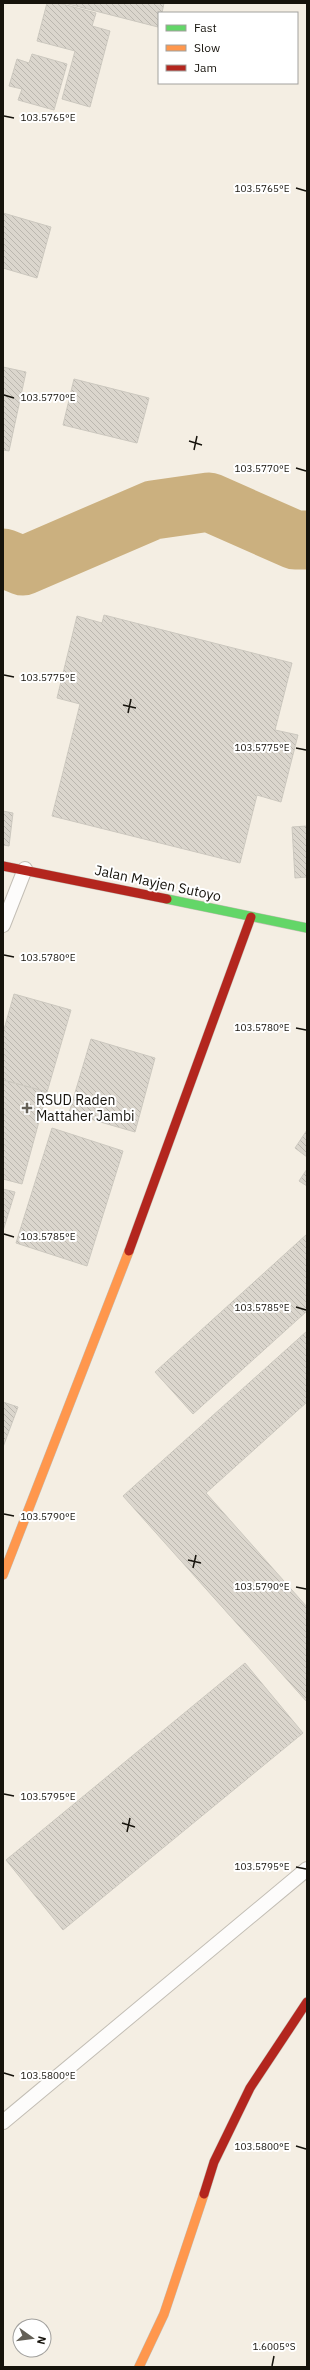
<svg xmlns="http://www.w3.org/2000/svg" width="310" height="2370" viewBox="0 0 310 2370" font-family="'IBM Plex Sans',sans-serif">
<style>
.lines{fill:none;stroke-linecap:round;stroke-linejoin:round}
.river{stroke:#cbb07f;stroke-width:59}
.building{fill:url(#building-back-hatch);stroke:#ccc8bf}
.lane-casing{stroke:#c3beb5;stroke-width:16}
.fast-casing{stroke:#c3beb5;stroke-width:10}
.slow-casing{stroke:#c3beb5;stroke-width:10}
.jam-casing{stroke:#c3beb5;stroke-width:10}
.lane{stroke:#fdfcfb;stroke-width:14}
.fast{stroke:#63d668;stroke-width:9}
.slow{stroke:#ff974d;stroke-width:9}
.jam{stroke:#b3261e;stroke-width:9}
.ticks{fill:none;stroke:#16130c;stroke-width:1.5}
.poi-dot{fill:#646057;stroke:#fff;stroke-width:1.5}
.labels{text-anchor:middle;stroke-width:4;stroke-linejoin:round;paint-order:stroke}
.street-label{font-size:14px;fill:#16130c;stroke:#fff}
.poi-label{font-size:14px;fill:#16130c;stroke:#fff;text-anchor:start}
.ticks-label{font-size:10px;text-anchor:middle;fill:#16130c;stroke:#fff;stroke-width:4;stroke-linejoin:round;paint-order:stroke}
</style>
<defs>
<pattern id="building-back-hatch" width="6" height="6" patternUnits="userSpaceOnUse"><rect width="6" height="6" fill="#dbd6cd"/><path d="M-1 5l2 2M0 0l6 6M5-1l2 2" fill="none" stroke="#bbb7af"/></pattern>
</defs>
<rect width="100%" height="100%" fill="#f4eee3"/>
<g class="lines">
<polyline class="river" points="3,558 23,566 153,510 209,502 295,540 307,540"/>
</g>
<g class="building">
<polygon points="47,3 59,3 96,13 92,26 110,31 90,107 62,99 75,51 37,41"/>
<polygon points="64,3 164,3 162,13 159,13 158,27"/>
<polygon points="32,54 67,64 54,110 18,100 22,89 9,86 17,59 29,63"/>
<polygon points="3,213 51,227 37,278 3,268"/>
<polygon points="3,367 26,372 9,451 3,450"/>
<polygon points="74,379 149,398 137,443 63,425"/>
<polygon points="104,615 292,663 275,730 298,735 281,802 257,795 240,863 52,816 80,704 57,698 77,616 102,623"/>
<polygon points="3,811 13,813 9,846 3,845"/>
<polygon points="307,826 307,877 295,878 292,827"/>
<polygon points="14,994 71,1010 47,1092 3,1080 3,1033"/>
<polygon points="91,1039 155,1058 135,1132 69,1113"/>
<polygon points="3,1080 47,1092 22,1184 3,1179"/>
<polygon points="52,1128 123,1151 87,1266 16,1243"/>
<polygon points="307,1130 307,1157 295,1148"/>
<polygon points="307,1169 307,1186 299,1181"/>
<polygon points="3,1189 15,1192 3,1231"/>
<polygon points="307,1234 307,1311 193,1414 155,1372"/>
<polygon points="307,1331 307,1402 206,1493 307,1607 307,1702 123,1496"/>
<polygon points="3,1402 18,1407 3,1447"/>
<polygon points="245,1663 303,1733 63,1930 6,1860"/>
</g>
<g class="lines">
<g class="lane-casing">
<g id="lane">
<polyline points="3,925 25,869"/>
<polyline points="3,2122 307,1869"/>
</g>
</g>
<g class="fast-casing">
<polyline id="fast" points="167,899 307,928"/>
</g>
<g class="slow-casing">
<g id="slow">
<polyline points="3,1575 129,1251"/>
<polyline points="139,2367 164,2314 204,2194"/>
</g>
</g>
<g class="jam-casing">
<g id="jam">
<polyline points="3,866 167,899"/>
<polyline points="129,1251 251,917"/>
<polyline points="204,2194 214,2162 250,2088 307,2002"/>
</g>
</g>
<use href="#lane" class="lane"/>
<use href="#fast" class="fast"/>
<use href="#slow" class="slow"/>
<use href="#jam" class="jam"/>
</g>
<path class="ticks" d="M4,116L14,118M296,188L306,191M4,395L14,398M189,441L202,445M194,450L197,436M296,468L306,471M4,675L14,677M123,705L136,708M128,713L131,699M296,748L306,750M4,955L14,957M296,1028L306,1030M4,1234L14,1237M296,1307L306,1310M4,1514L14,1516M188,1560L201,1563M193,1568L196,1555M296,1587L306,1589M4,1794L14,1796M122,1823L135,1827M127,1832L130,1818M296,1867L306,1869M4,2073L14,2076M296,2146L306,2149M272,2366L274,2356"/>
<path class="poi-dot" d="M25 1102h4v4h4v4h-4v4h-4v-4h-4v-4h4z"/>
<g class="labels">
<g class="street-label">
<text transform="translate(158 883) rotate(12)" y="5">Jalan Mayjen Sutoyo</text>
</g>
<g class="poi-label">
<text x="36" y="1105">RSUD Raden<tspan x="36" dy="16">Mattaher Jambi</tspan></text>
</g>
</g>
<g class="ticks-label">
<text x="48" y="121">103.5765°E</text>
<text x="262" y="192">103.5765°E</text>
<text x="48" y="401">103.5770°E</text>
<text x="262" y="472">103.5770°E</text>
<text x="48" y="681">103.5775°E</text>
<text x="262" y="751">103.5775°E</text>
<text x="48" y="961">103.5780°E</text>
<text x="262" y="1031">103.5780°E</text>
<text x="48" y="1240">103.5785°E</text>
<text x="262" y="1311">103.5785°E</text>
<text x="48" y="1520">103.5790°E</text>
<text x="262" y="1590">103.5790°E</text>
<text x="48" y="1800">103.5795°E</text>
<text x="262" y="1870">103.5795°E</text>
<text x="48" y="2079">103.5800°E</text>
<text x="262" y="2150">103.5800°E</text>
<text x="274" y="2350">1.6005°S</text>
</g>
<rect width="310" height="2370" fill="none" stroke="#16130c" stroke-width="8"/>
<rect x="158" y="12" width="140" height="72" fill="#ffffff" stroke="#a2a19e"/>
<rect x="166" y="25" width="20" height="6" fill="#63d668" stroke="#a2a19e"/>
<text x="194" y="32" font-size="12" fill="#16130c">Fast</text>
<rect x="166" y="45" width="20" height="6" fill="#ff974d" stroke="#a2a19e"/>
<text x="194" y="52" font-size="12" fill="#16130c">Slow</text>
<rect x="166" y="65" width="20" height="6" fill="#b3261e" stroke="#a2a19e"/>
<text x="194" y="72" font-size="12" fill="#16130c">Jam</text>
<g transform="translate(32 2338) rotate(104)"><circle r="19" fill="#ffffff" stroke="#a2a19e"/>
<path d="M0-3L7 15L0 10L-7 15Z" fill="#646057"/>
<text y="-6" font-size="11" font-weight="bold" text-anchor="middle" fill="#16130c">N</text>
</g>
</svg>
